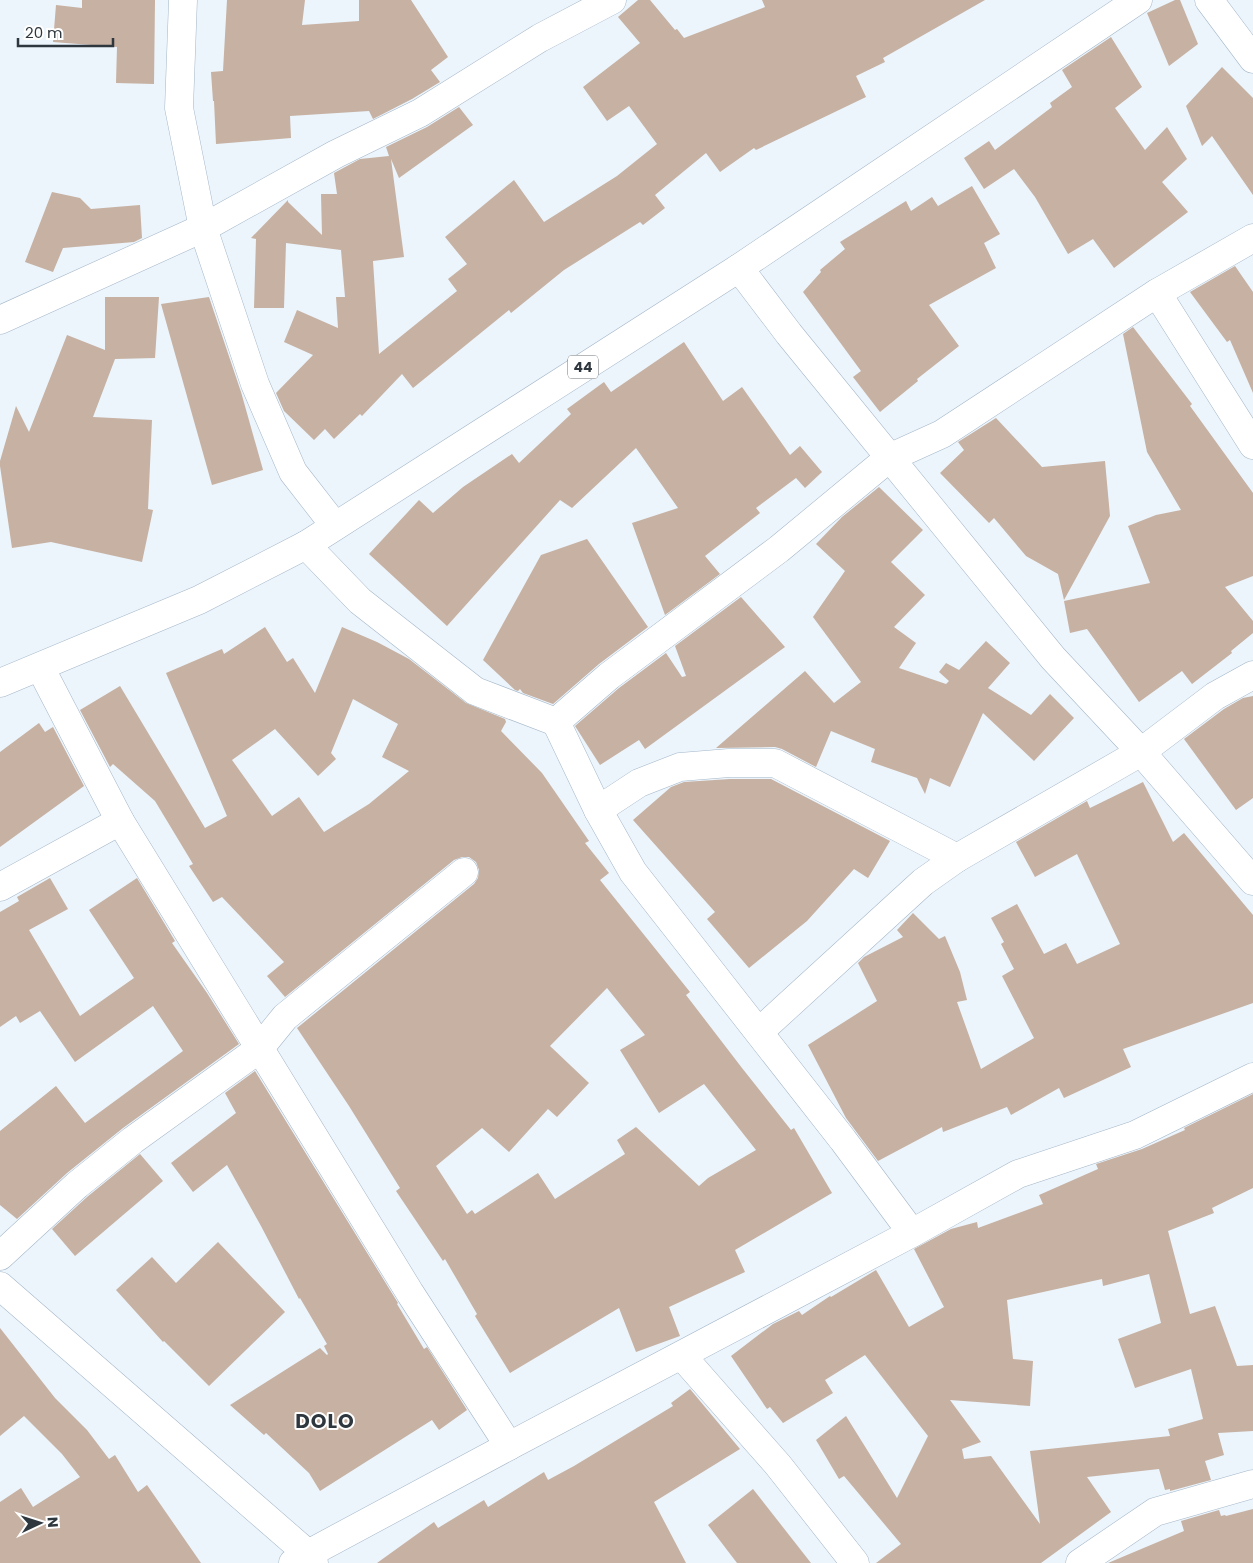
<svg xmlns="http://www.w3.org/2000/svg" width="1253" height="1563" viewBox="0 0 1253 1563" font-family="Poppins,sans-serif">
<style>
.building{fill:#c6b1a2;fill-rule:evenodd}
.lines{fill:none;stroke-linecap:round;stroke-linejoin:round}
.street-casing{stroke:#a4b7c8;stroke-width:29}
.primary-casing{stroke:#a4b7c8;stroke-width:29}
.street{stroke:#fff;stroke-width:28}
.primary{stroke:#fff;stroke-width:28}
.labels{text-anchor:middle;stroke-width:4;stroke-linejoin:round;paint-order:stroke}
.shield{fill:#fff;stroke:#6d7378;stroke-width:1}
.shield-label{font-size:14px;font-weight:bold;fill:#2f373e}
.district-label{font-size:20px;font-weight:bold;letter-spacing:1px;fill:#2f373e;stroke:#fff}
</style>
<rect width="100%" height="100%" fill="#ecf4fc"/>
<g class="building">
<polygon points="82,0 155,0 154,84 116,83 117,47 53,42 56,5 82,8"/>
<polygon points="227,0 305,0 302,25 359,21 359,0 411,0 448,57 431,70 440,82 412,99 373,119 369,111 290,116 291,138 216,144 214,101 213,101 211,72 223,71"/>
<polygon points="638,0 650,0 675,30 677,29 684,38 765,7 762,0 985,0 883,58 885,62 856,76 866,97 756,150 754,148 720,172 706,153 655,195 665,208 643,225 640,222 564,270 511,313 509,310 413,388 402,374 362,416 360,414 334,439 325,429 314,440 284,411 276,393 313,355 284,342 297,310 338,328 336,297 345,297 341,250 286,243 284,308 254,308 256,239 251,238 288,200 288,202 322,235 321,194 337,194 334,173 360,159 389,156 386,147 427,127 459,107 473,125 399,178 391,159 404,257 373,261 379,354 457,291 448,279 467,264 445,237 514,180 544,222 617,176 657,144 629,106 607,121 583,87 640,43 618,17"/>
<polygon points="1175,0 1180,0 1198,44 1169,66 1147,13"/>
<polygon points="1111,37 1142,87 1115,108 1145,150 1167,127 1187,159 1162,182 1188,212 1114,268 1093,239 1068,254 1035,197 1014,169 984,189 964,158 989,141 995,150 1052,107 1050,103 1072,87 1062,70"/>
<polygon points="1222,67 1253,98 1253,195 1212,136 1202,146 1186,106"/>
<polygon points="972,186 1000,234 984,243 996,268 929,305 959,346 917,379 918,381 880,412 853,377 861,371 803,292 821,272 820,270 845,249 840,242 906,201 911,211 932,197 938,206"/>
<polygon points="52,192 80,198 91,209 140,205 142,238 134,242 63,248 53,272 25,262"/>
<polygon points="1235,266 1253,292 1253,393 1230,340 1227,342 1190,292"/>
<polygon points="105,297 159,297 155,358 115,359 93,417 152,420 148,509 153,510 142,562 51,542 12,548 0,466 0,461 16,406 29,432 67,335 105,350"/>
<polygon points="209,297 241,392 263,470 212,485 161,304"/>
<polygon points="1133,327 1192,404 1190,406 1253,493 1253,576 1225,587 1253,621 1253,633 1231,651 1232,653 1192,684 1182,671 1139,702 1087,629 1070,633 1064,601 1150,583 1128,526 1156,515 1181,510 1147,452 1123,334"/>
<polygon points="684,342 723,401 742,387 790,455 800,446 822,472 805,488 796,478 756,508 760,513 705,556 720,574 665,615 632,523 678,508 636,448 572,508 560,500 447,626 369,554 419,500 433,513 463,487 512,454 519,463 571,414 567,409 604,382 611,392"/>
<polygon points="996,418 1042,467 1105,461 1110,516 1064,600 1058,574 1026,556 994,518 989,523 940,473 964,450 958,442"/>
<polygon points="879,487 923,530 891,562 925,595 894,627 916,643 899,668 946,684 949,681 939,672 946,663 959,670 986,641 1010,663 988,688 1031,715 1050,694 1074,718 1034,761 983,713 950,787 930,778 925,794 917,778 871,762 875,749 831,731 816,767 782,749 775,747 716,748 805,671 834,703 861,682 813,617 845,571 816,544 842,517"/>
<polygon points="587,539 648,627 599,664 553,704 523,693 520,689 518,691 515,690 483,660 541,555"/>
<polygon points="741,597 785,647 645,749 639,740 600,765 575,726 619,688 666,653 682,677 686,676 675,646"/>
<path d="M265,627L287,662L293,658L315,693L342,627L377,642L409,659L466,703L505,719L506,722L501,731L542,773L589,841L585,843L609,873L600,880L690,992L686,995L742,1068L791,1130L794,1128L832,1193L735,1250L745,1272L669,1307L680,1336L636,1352L619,1308L510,1373L475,1316L477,1314L445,1259L443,1261L396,1191L400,1188L349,1106L297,1028L474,884L478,878L479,870L476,862L469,857H462L454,860L285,997L267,976L284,962L222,897L213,902L189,866L193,864L155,801L113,764L110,767L80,710L120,686L205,828L227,816L166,673L222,649L224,654ZM353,699L398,724L382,757L409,771L369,804L324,832L299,797L272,816L232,760L275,729L318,776L336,759L331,753ZM607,988L645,1035L620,1050L659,1113L704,1084L756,1150L708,1178L699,1186L636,1127L617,1140L625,1154L555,1199L538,1173L475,1214L472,1210L467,1214L436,1166L482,1128L509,1152L548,1109L557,1117L589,1083L550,1046Z"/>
<polygon points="1253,696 1253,798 1236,810 1184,739 1224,709 1243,698"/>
<polygon points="39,723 45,732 53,727 84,786 0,847 0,752"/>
<polygon points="730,779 771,779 890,841 868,878 854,869 807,921 749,968 707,919 715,912 633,820 671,787 684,782"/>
<polygon points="1143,782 1173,842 1184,833 1253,915 1253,1003 1123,1049 1131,1067 1064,1098 1059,1088 1011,1115 1007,1107 943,1132 942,1127 878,1161 846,1118 808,1045 877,1001 858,963 864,957 903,937 897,930 913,913 939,939 945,936 960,972 967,1000 957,1002 981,1069 1034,1038 1002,976 1014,969 1001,944 1004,942 991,918 1017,904 1044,954 1066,943 1077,964 1120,944 1077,854 1035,877 1016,842 1087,801 1090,808"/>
<polygon points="50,878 68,909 29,930 80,1016 134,978 89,910 137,878 175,941 172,943 207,993 239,1044 123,1128 67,1173 17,1219 0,1205 0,1131 56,1086 85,1123 183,1051 153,1006 75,1062 40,1011 20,1023 16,1016 0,1027 0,912 19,901 17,897"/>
<polygon points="255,1071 398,1303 397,1304 424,1349 427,1347 467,1410 439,1430 432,1420 320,1491 309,1473 266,1433 264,1435 230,1405 320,1348 327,1355 328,1354 324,1346 327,1344 300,1298 299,1299 261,1226 227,1165 193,1192 171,1163 236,1113 225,1093"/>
<path d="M1253,1094V1188L1212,1208L1214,1213L1168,1231L1190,1314L1215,1306L1237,1366L1253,1365V1431L1218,1433L1224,1455L1205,1461L1211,1480L1170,1491V1489L1165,1490L1159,1469L1087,1477L1111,1512L1041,1563H876L901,1544L844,1476L839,1479L816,1440L846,1416L897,1498L928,1436L865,1355L825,1380L833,1393L783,1423L770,1407L767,1409L731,1356L773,1324L799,1311L802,1315L830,1296L831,1297L876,1270L909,1327L944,1307L914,1249L951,1229L977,1222L978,1228L1043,1204L1039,1195L1098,1169L1096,1164L1142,1149L1185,1130L1184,1128ZM1149,1274L1161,1323L1118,1339L1135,1388L1191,1369L1203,1419L1168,1429L1170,1436L1030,1451L1040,1524L991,1456L964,1459L962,1449L981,1442L950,1400L1030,1406L1033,1361L1013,1359L1007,1300L1102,1279L1103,1286Z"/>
<polygon points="140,1154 163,1181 75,1256 52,1229 87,1197"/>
<polygon points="218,1242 285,1312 209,1386 164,1341 163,1342 116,1290 152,1257 176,1283"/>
<polygon points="0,1328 55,1398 87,1430 109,1459 115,1455 138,1492 147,1485 201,1563 0,1563 0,1502 21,1488 33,1507 80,1477 62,1454 24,1416 0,1436"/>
<polygon points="690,1389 740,1449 654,1502 686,1563 377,1563 434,1522 438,1528 484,1500 488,1507 544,1472 548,1480 574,1466 673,1406 671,1403"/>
<polygon points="753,1489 811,1563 737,1563 708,1525"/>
<polygon points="1253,1509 1253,1563 1108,1563 1184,1531 1181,1521 1219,1510 1221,1516 1225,1515 1226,1516"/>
</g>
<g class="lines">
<g class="street-casing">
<g id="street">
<polyline points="183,0 179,108 203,228 255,384 293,472 335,526"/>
<polyline points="1209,0 1253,59"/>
<polyline points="739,268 789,334 1053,658 1141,752 1215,696 1253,675"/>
<polyline points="1157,293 1253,445"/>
<polyline points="0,320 203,228 336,154 420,113 540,38 612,0"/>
<polyline points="306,545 360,601 475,691 556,722 598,810 633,872 843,1140 912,1233"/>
<polyline points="556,722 609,676 779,549 889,458 942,434 1157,293 1253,238"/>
<polyline points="598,810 639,783 680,767 729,763 775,763 957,858"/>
<polyline points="120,821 410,1293 509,1446"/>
<polyline points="0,887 120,821 40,667"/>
<polyline points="759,1032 923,882 957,858 1141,752 1253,881"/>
<polyline points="0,1256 77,1185 133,1140 259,1049 285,1017 464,872"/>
<polyline points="682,1356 778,1465 855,1563"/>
<polyline points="314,1563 308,1554 509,1446 912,1233 1018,1174 1135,1135 1253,1077"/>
<polyline points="1080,1563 1155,1512 1253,1484"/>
</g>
</g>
<g class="primary-casing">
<g id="primary">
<polyline points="0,683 199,600 306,545 739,268 1138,0"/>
<polyline points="0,1286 308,1554 293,1563"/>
</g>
</g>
<use href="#street" class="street"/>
<use href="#primary" class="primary"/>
</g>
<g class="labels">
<rect class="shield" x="568" y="355.5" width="30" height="23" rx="4"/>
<g class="shield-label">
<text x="583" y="372">44</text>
</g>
<g class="district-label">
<text x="325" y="1428">DOLO</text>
</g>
</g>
<g transform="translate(40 1523) rotate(86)" stroke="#ffffff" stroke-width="4" paint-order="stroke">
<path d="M0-4L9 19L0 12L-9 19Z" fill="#2f373e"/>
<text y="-8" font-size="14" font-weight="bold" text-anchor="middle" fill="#2f373e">N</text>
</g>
<path d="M18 38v8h95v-8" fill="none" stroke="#2f373e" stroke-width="2.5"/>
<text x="25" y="38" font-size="15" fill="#2f373e" stroke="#ffffff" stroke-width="4" paint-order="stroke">20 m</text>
</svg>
